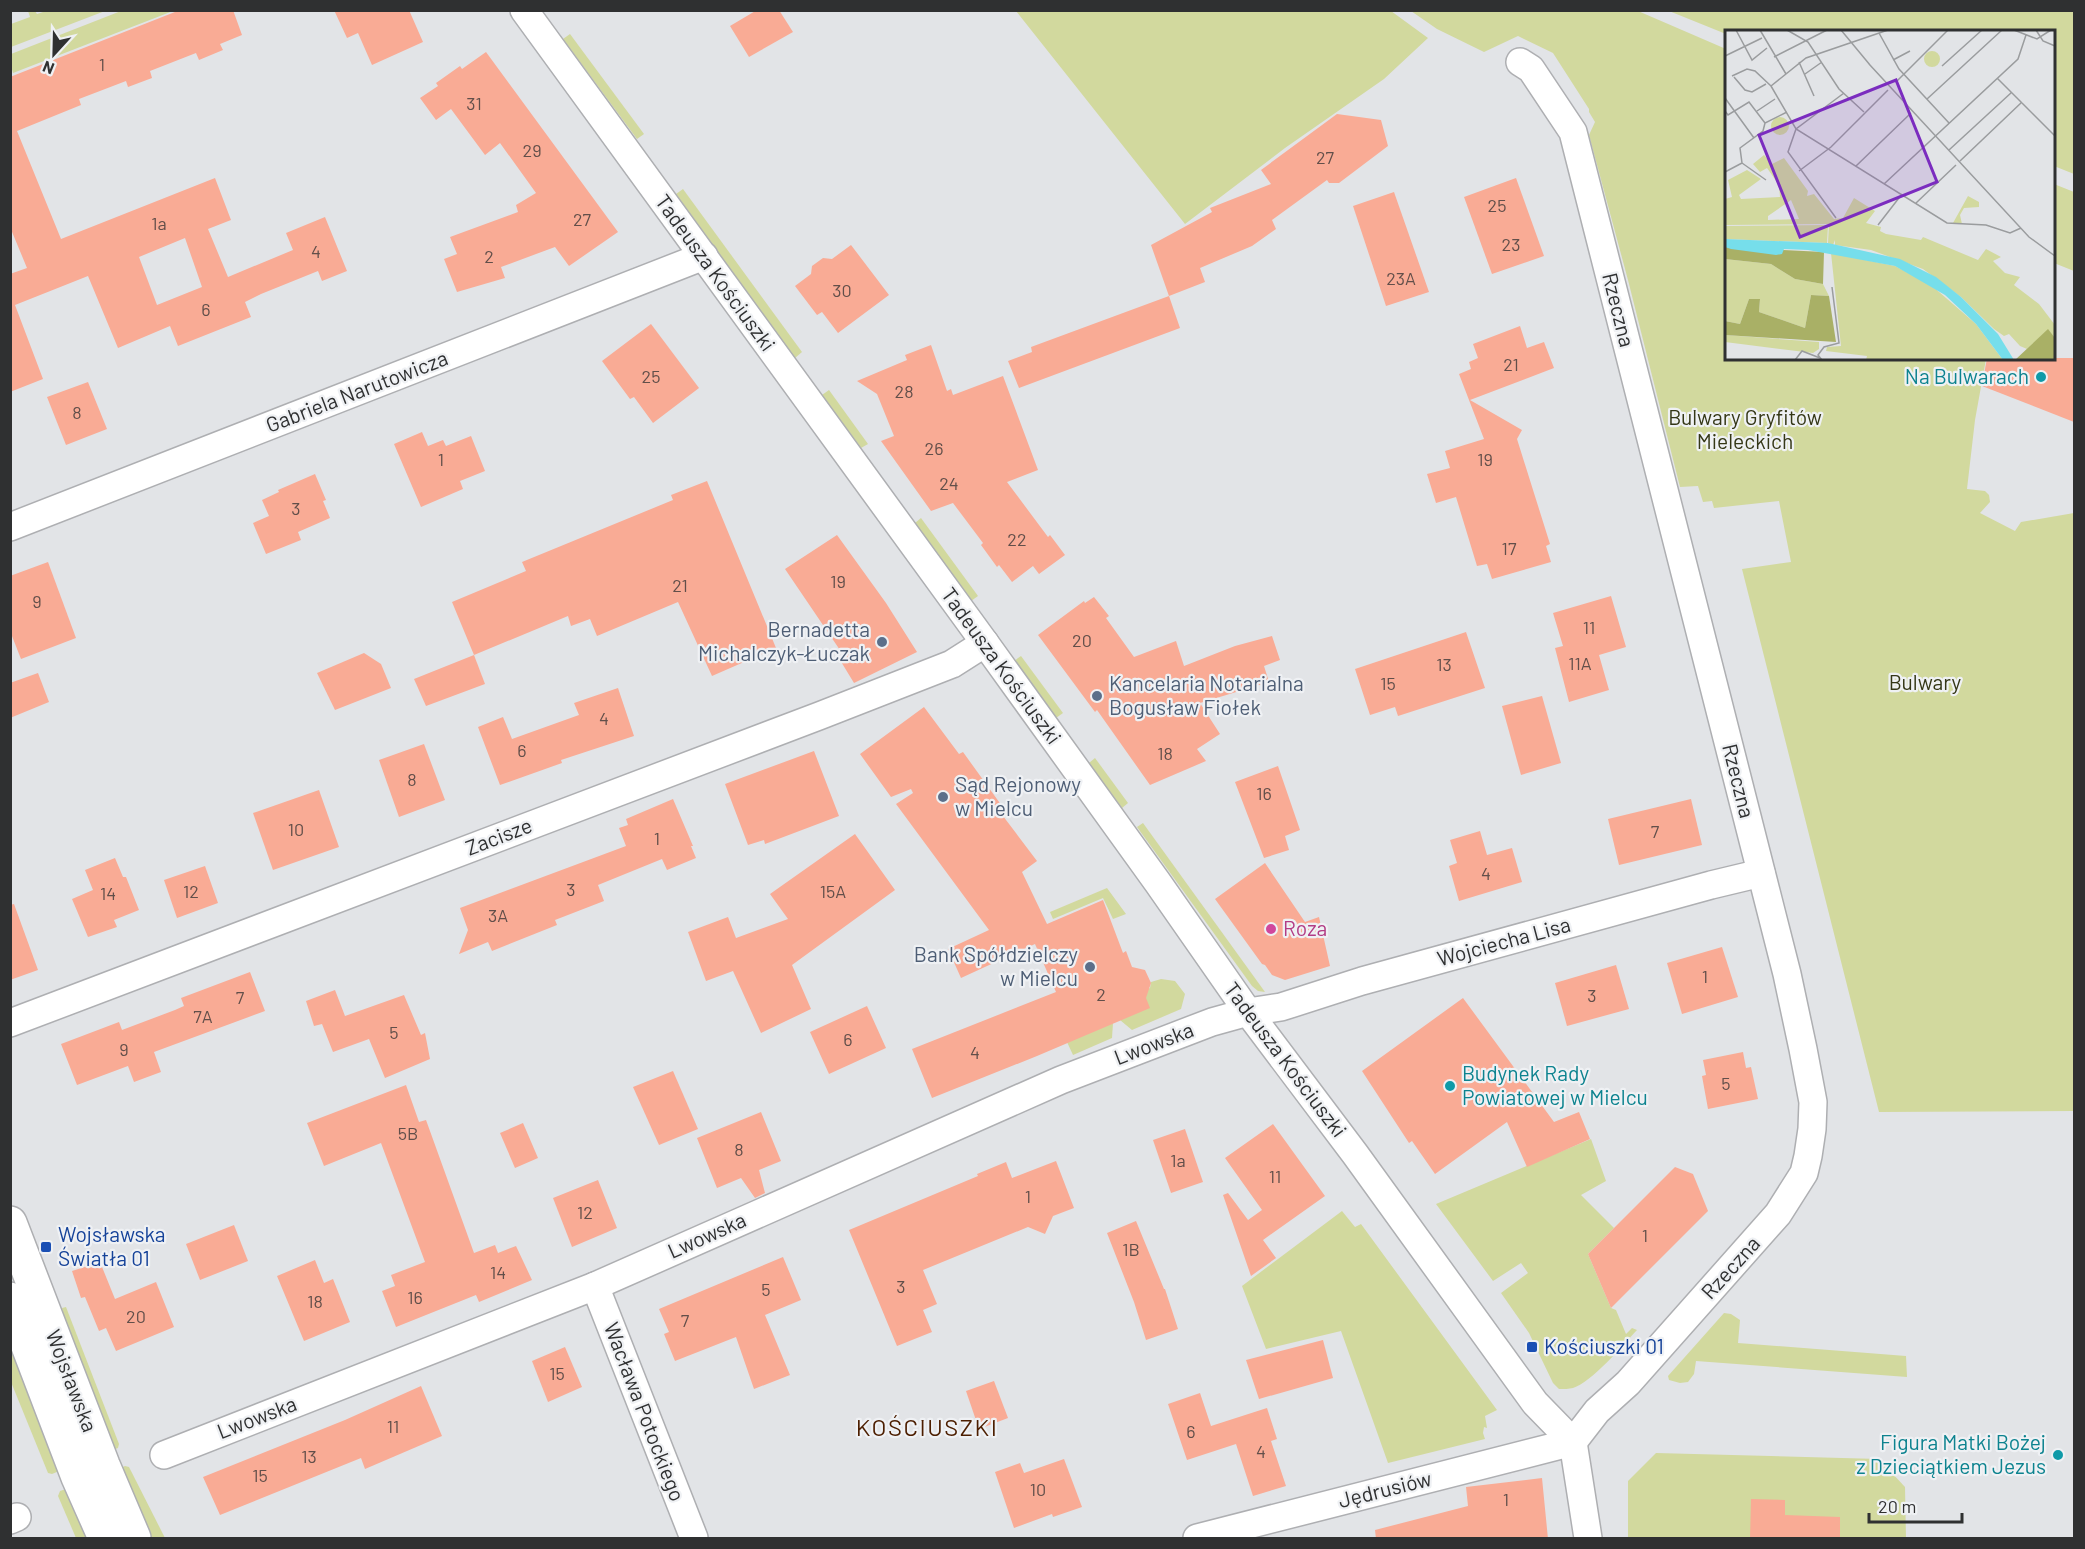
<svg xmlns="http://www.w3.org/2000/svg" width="2085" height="1549" viewBox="0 0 2085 1549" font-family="Barlow,sans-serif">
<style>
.green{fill:#d2d99e}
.building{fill:#f9ab95;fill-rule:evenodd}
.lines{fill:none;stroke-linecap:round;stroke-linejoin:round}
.street-casing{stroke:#aeafb2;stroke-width:30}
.secondary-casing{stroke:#aeafb2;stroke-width:36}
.street{stroke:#fff;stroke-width:27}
.secondary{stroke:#fff;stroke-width:33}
.culture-dot{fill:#0f9aa8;stroke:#eff1f4;stroke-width:2}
.service-dot{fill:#5c6f8a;stroke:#eff1f4;stroke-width:2}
.hotel-dot{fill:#d1479c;stroke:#eff1f4;stroke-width:2}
.transit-dot{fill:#1a4fb4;stroke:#eff1f4;stroke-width:2}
.labels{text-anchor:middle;stroke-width:4.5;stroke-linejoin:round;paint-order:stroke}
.number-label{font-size:18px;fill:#624f4a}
.street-label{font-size:21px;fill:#2f3031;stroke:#eff1f4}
.culture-label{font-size:21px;fill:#0d838f;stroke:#eff1f4;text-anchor:end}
.park-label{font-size:21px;fill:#343716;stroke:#eff1f4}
.service-label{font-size:21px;fill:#4e5e75;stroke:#eff1f4;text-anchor:end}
.hotel-label{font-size:21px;fill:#b23c85;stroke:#eff1f4;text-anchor:start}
.transit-label{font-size:21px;fill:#164399;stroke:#eff1f4;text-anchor:start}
.quarter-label{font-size:24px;letter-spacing:1.5px;fill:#4c1e00;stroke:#eff1f4}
.inset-road{fill:none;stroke:#9a9c9e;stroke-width:1.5}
.view{fill:#7b2cbf;fill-opacity:0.15;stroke:#7b2cbf;stroke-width:3}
.inset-edge{fill:none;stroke:#2f3031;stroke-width:3}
</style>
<rect width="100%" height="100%" fill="#e2e4e7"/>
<g class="green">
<polygon points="28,11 35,11 37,14 46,11 105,11 11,47 11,24 30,17"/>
<polygon points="121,11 173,11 13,73 11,66 11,54"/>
<polygon points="1016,11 1391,11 1428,38 1384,79 1285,148 1185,224"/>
<polygon points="1411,11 1638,11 1726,49 1726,358 1986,359 1975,420 1967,489 1985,491 1989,495 1990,502 1980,513 2015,531 2021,522 2074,513 2074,1111 1879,1112 1742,569 1791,562 1779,501 1714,508 1712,501 1703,502 1698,486 1680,487 1628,280 1589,135 1595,122 1589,112 1589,109 1553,53 1518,36 1484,52 1437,29"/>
<polygon points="1669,11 2074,11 2074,174 2054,166 2054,32 1726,32 1726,34"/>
<polygon points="570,34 644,134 637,139 563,39"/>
<polygon points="2054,184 2074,192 2074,271 2054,263"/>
<polygon points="683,189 802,352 795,358 676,194"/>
<polygon points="829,390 868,444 861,448 822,395"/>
<polygon points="921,518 978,596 971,601 915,523"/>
<polygon points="1021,656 1063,713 1056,718 1014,661"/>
<polygon points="1095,758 1128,803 1122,808 1089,763"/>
<polygon points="1143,823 1265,992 1258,991 1252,986 1137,827"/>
<polygon points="1107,888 1126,914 1113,919 1103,898 1053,919 1050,912"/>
<polygon points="1161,979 1175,981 1185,994 1181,1009 1132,1030 1120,1020 1143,992 1150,988 1151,982"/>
<polygon points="1113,1023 1112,1038 1073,1055 1067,1042"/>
<path d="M1591,1139L1606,1181L1581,1195L1614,1228L1588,1254L1611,1308L1616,1310L1626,1334L1632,1328L1637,1330C1623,1345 1592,1382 1573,1388C1569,1389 1564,1389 1559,1389L1553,1383L1529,1333L1501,1293L1528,1273L1521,1263L1493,1281L1436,1204Z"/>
<polygon points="1342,1211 1355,1227 1361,1224 1497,1410 1485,1416 1487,1428 1484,1427 1483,1433 1485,1439 1388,1463 1341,1331 1266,1349 1242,1286"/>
<polygon points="66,1307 119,1444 118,1448 108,1452 74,1368 62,1308"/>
<polygon points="1724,1313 1731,1314 1740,1320 1738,1343 1906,1356 1907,1377 1696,1361 1694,1374 1688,1382 1680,1383 1669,1380 1668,1376"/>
<polygon points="10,1333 64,1469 52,1474 48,1473 11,1382"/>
<polygon points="1656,1453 1879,1459 1905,1487 1906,1538 1628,1538 1628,1481"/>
<polygon points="125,1466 129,1467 165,1538 145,1538 116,1470"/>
<polygon points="72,1487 94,1538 76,1538 58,1496 60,1491"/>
</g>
<g class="building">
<path d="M180,10H233L242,35L220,44L223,50L199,60L196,53L150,71L152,78L128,87L126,81L79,99L81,105L17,131L61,239L215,178L231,220L208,229L228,277L293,250L286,233L325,217L347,271L322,281L318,271L261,294L245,302L251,317L178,346L170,326L118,348L88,276L15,305L43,379L10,392V274L27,268L10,227V77ZM185,238L202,287L157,305L139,257Z"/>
<polygon points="334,10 409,10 423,42 372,65 358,33 347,38"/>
<polygon points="757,10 779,10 793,32 749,57 730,26"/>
<polygon points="486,52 618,232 569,266 555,247 501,267 505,278 457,292 444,259 457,254 450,237 518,212 516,205 536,193 500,143 485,155 451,109 436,120 420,98 438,86 436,83 460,66 462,69"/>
<polygon points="1337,114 1381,120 1388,146 1339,183 1329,183 1327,180 1272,220 1276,229 1252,246 1200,268 1205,282 1169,296 1151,245 1212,212 1210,208 1271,184 1261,170"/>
<polygon points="1516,178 1544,256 1492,274 1464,197"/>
<polygon points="1394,192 1429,292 1386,306 1353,206"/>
<polygon points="851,245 889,295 838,333 822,312 817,315 795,286 811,274 812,266 823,258 832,259"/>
<polygon points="1169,296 1180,328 1019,388 1008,361 1032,352 1031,347"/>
<polygon points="651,324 699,388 653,423 634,397 630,399 602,361"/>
<polygon points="1520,326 1527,348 1544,342 1554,368 1470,400 1522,430 1517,439 1550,544 1546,546 1551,562 1492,579 1487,564 1477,566 1456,497 1436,503 1427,474 1450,468 1445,451 1484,439 1459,374 1471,369 1469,362 1478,358 1473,344"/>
<polygon points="931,345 947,391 951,389 953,395 1003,376 1038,470 1007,482 1048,537 1050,535 1065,555 1039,574 1033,566 1012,582 999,565 997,567 981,545 983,543 953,503 931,511 881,441 894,436 877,394 857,381 907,360 905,355"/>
<polygon points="1987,358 2074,358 2074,422 1982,386"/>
<polygon points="88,382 107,429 66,445 47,397"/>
<polygon points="422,432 428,446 443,440 446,446 471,436 485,471 460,481 463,489 421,507 394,444"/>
<polygon points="315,474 326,500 323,501 330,518 298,532 301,540 266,554 253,523 269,516 262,500 279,492 278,490"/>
<polygon points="707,481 776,648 712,676 678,602 597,636 590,619 571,626 568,616 474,655 452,602 526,571 522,562 673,500 671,495"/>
<polygon points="837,535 886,603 917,652 854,683 840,660 844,656 785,569"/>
<polygon points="48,562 76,638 21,659 10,631 10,576"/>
<polygon points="1611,596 1626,647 1599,655 1609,690 1569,702 1555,648 1563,646 1553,613"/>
<polygon points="1094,597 1109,616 1106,618 1134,657 1176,641 1184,666 1235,646 1272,636 1280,660 1264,666 1269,682 1200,703 1220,734 1197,749 1206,761 1150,785 1097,710 1095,712 1038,635 1084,601 1085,603"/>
<polygon points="1466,632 1485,688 1398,716 1395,707 1370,715 1355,669"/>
<polygon points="364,653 381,664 391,688 335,710 317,673"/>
<polygon points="474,655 485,684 426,706 414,679"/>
<polygon points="38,673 49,702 10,718 10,683"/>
<polygon points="618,688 634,736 561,760 562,763 500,785 478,727 503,717 512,739 579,715 574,703"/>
<polygon points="1542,696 1561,763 1521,775 1502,706"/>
<polygon points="924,707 959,754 963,752 1007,813 1003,816 1037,861 1022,872 1047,924 1103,900 1123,953 1126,951 1132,967 1145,970 1151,983 1146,998 1150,1008 1037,1056 932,1098 912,1049 1056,992 1035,944 961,978 948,949 989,930 896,804 913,793 911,789 891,797 860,754"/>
<polygon points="424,744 445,800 399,817 379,760"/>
<polygon points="814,751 839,816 765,844 764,840 748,845 725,784"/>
<polygon points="1278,766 1300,830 1285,836 1289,850 1264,858 1235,782"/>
<polygon points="319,790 339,847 273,870 253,813"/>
<polygon points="673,799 693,846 691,846 696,858 667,870 662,859 598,885 604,901 555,920 557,925 492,951 488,942 459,954 468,930 460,908 626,846 619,828 628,825 626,819"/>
<polygon points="1691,799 1702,845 1619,865 1608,819"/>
<polygon points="1480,831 1487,855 1512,848 1522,882 1459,901 1449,866 1457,863 1450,840"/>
<polygon points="855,834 895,890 792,965 811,1009 761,1033 733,971 706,981 688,932 728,917 736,938 788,919 770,894"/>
<polygon points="115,858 123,877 126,877 139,910 114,920 117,927 88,937 72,899 93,890 85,870"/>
<polygon points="1265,863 1305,922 1319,917 1330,966 1285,980 1272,975 1265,965 1262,964 1215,899"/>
<polygon points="205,866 218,903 177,918 164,880"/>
<polygon points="14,904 38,970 10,980 10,905"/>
<polygon points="1722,947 1738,997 1682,1014 1667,963"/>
<polygon points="1616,965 1629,1009 1567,1026 1555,983"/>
<polygon points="250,972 265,1011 154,1052 161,1072 134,1082 128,1066 77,1085 61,1044 119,1022 122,1030 175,1010 184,1006 181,998"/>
<polygon points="335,990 345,1016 404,995 421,1035 425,1033 430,1059 385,1078 369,1039 333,1052 322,1024 314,1026 306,1001"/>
<polygon points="1463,998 1554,1122 1579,1112 1590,1139 1527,1167 1507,1122 1435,1174 1412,1141 1409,1143 1362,1071"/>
<polygon points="867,1006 886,1048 829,1074 810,1032"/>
<polygon points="1743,1052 1746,1068 1751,1067 1758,1099 1708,1109 1702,1076 1706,1075 1703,1060"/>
<polygon points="673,1071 698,1129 659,1145 633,1087"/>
<polygon points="406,1085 419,1122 426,1120 474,1253 495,1245 498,1253 516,1246 532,1280 479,1302 476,1295 396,1327 382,1291 395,1286 391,1275 425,1262 381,1143 324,1166 307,1123"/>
<polygon points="761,1112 781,1161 759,1170 765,1193 755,1198 741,1178 717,1188 697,1138"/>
<polygon points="523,1123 538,1158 515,1168 500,1133"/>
<polygon points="1273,1124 1325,1196 1263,1240 1276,1258 1251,1276 1223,1195 1228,1193 1248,1220 1262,1210 1225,1158"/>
<polygon points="1185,1129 1203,1182 1171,1193 1153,1140"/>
<polygon points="1056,1161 1074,1208 1053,1216 1045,1234 1028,1227 923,1270 937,1304 923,1310 932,1332 897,1346 849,1230 978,1176 977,1174 1006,1162 1012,1178"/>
<polygon points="1675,1167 1693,1174 1708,1211 1611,1308 1588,1254"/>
<polygon points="598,1180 617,1228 572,1247 553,1198"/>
<polygon points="1136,1221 1164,1289 1165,1289 1178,1329 1146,1340 1134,1302 1107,1233"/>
<polygon points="234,1225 248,1261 200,1280 186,1244"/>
<polygon points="783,1257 801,1300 765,1315 790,1375 754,1389 736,1337 675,1361 664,1334 669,1332 659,1309"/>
<polygon points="315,1260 324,1283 333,1279 350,1322 304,1341 277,1276"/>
<polygon points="100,1262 115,1299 156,1282 174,1327 116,1351 106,1328 99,1331 85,1297 81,1298 72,1271"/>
<polygon points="1323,1340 1333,1378 1259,1399 1246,1360"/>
<polygon points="565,1347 582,1387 548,1402 532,1361"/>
<polygon points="994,1381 1008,1418 979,1429 966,1391"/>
<polygon points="421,1386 442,1436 365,1469 361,1458 220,1515 203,1477 345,1420"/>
<polygon points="1200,1393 1211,1426 1267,1408 1277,1439 1271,1441 1286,1486 1253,1496 1236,1444 1187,1460 1168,1404"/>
<polygon points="1064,1459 1082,1507 1053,1517 1052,1514 1014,1528 995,1472 1020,1463 1024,1473"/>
<polygon points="1542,1478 1548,1539 1376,1539 1375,1530 1468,1506 1466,1487"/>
<polygon points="1751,1499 1785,1500 1785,1515 1840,1517 1840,1539 1750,1539"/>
</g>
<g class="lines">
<g class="street-casing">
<g id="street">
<polyline points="524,10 985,643 1158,883 1248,1012 1355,1154 1535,1403 1573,1442 1588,1538"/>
<polyline points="10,527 704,256"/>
<polyline points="10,1023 819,716 952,664 985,643"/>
<polyline points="595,1286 694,1538"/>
<polyline points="164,1455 595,1286 1061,1080 1212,1022 1248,1012 1281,1007 1362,981 1711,885 1761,873"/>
<polyline points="10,1520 17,1517"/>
<polyline points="1197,1538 1573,1442 1597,1411 1628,1383 1778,1214 1804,1173 1808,1156 1812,1129 1813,1102 1803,1049 1787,974 1573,132 1531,69 1520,62"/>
</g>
</g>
<g class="secondary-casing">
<g id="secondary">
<polyline points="10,1223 103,1465 134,1538"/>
<polyline points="10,1299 78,1477 105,1538"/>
</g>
</g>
<use href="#street" class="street"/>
<use href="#secondary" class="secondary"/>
</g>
<g class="culture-dot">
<circle cx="2041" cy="377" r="6"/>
<circle cx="1450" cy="1086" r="6"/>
<circle cx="2058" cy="1455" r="6"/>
</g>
<g class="service-dot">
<circle cx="882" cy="642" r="6"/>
<circle cx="1097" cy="696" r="6"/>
<circle cx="943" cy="797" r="6"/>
<circle cx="1090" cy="967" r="6"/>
</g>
<circle class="hotel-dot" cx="1271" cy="929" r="6"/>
<g class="transit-dot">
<rect x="40" y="1241" width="12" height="12" rx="3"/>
<rect x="1526" y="1341" width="12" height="12" rx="3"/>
</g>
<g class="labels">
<g class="number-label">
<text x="102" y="71">1</text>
<text x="474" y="110">31</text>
<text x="532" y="157">29</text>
<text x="1325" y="164">27</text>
<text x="1497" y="212">25</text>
<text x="582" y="226">27</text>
<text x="159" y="230">1a</text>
<text x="1511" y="251">23</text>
<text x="316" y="258">4</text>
<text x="489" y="263">2</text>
<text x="1401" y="285">23A</text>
<text x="842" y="297">30</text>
<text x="206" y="316">6</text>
<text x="1511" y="371">21</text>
<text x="651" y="383">25</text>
<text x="904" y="398">28</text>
<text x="77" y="419">8</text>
<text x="934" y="455">26</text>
<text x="441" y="466">1</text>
<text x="1485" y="466">19</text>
<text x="949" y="490">24</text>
<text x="296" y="515">3</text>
<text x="1017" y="546">22</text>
<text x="1509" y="555">17</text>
<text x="838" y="588">19</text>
<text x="680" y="592">21</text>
<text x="37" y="608">9</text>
<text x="1589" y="634">11</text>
<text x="1082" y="647">20</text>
<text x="1580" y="670">11A</text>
<text x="1444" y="671">13</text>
<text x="1388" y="690">15</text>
<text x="604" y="725">4</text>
<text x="522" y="757">6</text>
<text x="1165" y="760">18</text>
<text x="412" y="786">8</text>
<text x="1264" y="800">16</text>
<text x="296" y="836">10</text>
<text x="1655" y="838">7</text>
<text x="657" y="845">1</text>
<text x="1486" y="880">4</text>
<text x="571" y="896">3</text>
<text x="191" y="898">12</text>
<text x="833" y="898">15A</text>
<text x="108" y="900">14</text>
<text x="498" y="922">3A</text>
<text x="1705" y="983">1</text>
<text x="1101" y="1001">2</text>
<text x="1592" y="1002">3</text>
<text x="240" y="1004">7</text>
<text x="203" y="1023">7A</text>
<text x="394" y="1039">5</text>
<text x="848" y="1046">6</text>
<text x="124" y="1056">9</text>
<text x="975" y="1059">4</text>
<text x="1726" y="1090">5</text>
<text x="408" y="1140">5B</text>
<text x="739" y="1156">8</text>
<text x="1178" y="1167">1a</text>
<text x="1275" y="1183">11</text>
<text x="1028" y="1203">1</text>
<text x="585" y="1219">12</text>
<text x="1645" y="1242">1</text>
<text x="1131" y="1256">1B</text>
<text x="498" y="1279">14</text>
<text x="901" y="1293">3</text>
<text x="766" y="1296">5</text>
<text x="415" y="1304">16</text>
<text x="315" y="1308">18</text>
<text x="136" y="1323">20</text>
<text x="685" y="1327">7</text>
<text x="557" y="1380">15</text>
<text x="393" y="1433">11</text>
<text x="1191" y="1438">6</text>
<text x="1261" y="1458">4</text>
<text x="309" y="1463">13</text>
<text x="260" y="1482">15</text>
<text x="1038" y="1496">10</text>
<text x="1506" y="1506">1</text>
</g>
<g class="street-label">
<text transform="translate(715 273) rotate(54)" y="7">Tadeusza Kościuszki</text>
<text transform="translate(1618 310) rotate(76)" y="7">Rzeczna</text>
<text transform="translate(357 392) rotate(-21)" y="7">Gabriela Narutowicza</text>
<text transform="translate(1001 666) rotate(54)" y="7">Tadeusza Kościuszki</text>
<text transform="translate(1738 781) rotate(76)" y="7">Rzeczna</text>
<text transform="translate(499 837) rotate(-21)" y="7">Zacisze</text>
<text transform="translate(1504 942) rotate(-15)" y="7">Wojciecha Lisa</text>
<text transform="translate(1154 1044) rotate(-21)" y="7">Lwowska</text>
<text transform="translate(1285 1060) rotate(53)" y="7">Tadeusza Kościuszki</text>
<text transform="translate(707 1236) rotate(-24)" y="7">Lwowska</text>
<text transform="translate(1731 1268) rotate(-48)" y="7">Rzeczna</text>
<text transform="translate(71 1381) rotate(69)" y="7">Wojsławska</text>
<text transform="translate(644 1412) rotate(69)" y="7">Wacława Potockiego</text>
<text transform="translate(257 1418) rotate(-21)" y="7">Lwowska</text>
<text transform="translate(1385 1490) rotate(-14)" y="7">Jędrusiów</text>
</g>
<g class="culture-label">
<text x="2029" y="384">Na Bulwarach</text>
<text x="1462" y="1081" text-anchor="start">Budynek Rady<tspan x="1462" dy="24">Powiatowej w Mielcu</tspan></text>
<text x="2046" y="1450">Figura Matki Bożej<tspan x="2046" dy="24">z Dzieciątkiem Jezus</tspan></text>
</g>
<g class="park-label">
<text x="1745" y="425">Bulwary Gryfitów<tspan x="1745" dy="24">Mieleckich</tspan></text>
<text x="1925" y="690">Bulwary</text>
</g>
<g class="service-label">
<text x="870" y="637">Bernadetta<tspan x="870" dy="24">Michalczyk-Łuczak</tspan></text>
<text x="1109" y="691" text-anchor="start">Kancelaria Notarialna<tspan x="1109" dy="24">Bogusław Fiołek</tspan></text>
<text x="955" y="792" text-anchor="start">Sąd Rejonowy<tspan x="955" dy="24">w Mielcu</tspan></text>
<text x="1078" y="962">Bank Spółdzielczy<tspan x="1078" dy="24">w Mielcu</tspan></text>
</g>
<g class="hotel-label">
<text x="1283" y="936">Roza</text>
</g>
<g class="transit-label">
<text x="58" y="1242">Wojsławska<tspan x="58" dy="24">Światła 01</tspan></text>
<text x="1544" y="1354">Kościuszki 01</text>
</g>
<g class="quarter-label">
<text x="927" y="1436">KOŚCIUSZKI</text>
</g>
</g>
<g transform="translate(1725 30)">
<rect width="330" height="330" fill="#e2e4e7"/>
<path d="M199 29a8 8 0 1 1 16 0a8 8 0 1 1-16 0ZM46 96a9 9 0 1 1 18 0a9 9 0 1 1-18 0ZM39,125L47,134L59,128L83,161L82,166L89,164L109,189L118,188L129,168L150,181L141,193L156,197L155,201L161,204L196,210L198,207L253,230L261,219L276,227L268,231L280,243L295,247L289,255L314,274L330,295V308L323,300L302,319L295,316L284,304L279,306L269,299L236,267L198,239L146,220L110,215V210L108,215L103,213L104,194L0,195V169L7,167L3,150L22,140L36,149L14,165L16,169L55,167L54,155L42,138L35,142L28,134ZM66,170L74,189L43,190V186ZM243,166L254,172V177L239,178L235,185L237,194L228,193ZM103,195L102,213L0,209V196ZM106,223L170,236L206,255L251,294L278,330H141L142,326L101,321L102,317L116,316ZM0,229L46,234L70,249L98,254L104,266L86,265L80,298L34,282L35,270L24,269L15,294L0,291ZM0,305L94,312V319L88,323L0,312Z" fill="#d2d99e" fill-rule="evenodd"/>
<path d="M0,217L99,222L98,254L70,249L46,234L0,229ZM86,265L104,266L111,312L0,305V291L15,294L24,269H35L34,282L80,298ZM323,299L330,308V330H290Z" fill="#a9b066"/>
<path d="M0,209L103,213L175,229L211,247L236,267L273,304L289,330H278L251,294L220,265L170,236L83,220L59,219L57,224L51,225L6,219L0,217Z" fill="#76deeb"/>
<path class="inset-road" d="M11,0L27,30L42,18M35,0L61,44M62,0L83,12L114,59L139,82M116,0L145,35M289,0L312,9L326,0M311,0L318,11L330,16M154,3L174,39L224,93M0,26L37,8M49,27L102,0M168,30L185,21M74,32L89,66M144,34L304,207L330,226M217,36L257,0M80,44L97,32M7,46L22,39L30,41L46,56M9,47L20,60L27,62L41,54M272,48L330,106M171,52L223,0M46,56L71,99L222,193L261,195L285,203L296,198M46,56L81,28L163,0M0,68L29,108M202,69L277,0M0,81L3,85L24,72L40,93M32,81L50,69M224,120L287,62M235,131L297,72M17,133L15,118L38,101L40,93L62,82M17,133L41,150M131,136L186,83M74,141L106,117L163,60M0,142L17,133M159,154L293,29L301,5M191,173L231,135M111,188L63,122L71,99L119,63M153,195L177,164M70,330L77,321L95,328M97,330L93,325L99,317L114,313L107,257"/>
<path class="view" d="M171,50L212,152L75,207L34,105Z"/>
<rect width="330" height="330" class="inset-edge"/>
</g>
<rect width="2085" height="1549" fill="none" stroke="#2f3031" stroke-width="24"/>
<g transform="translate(54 54) rotate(202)" stroke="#eff1f4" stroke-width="4.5" paint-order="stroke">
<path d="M0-4.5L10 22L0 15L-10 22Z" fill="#2f3031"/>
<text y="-9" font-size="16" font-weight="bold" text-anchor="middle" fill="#2f3031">N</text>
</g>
<path d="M1869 1513v9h93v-9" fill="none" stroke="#2f3031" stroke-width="3"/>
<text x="1878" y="1513" font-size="18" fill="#2f3031" stroke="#eff1f4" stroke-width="4.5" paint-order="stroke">20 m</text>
</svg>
